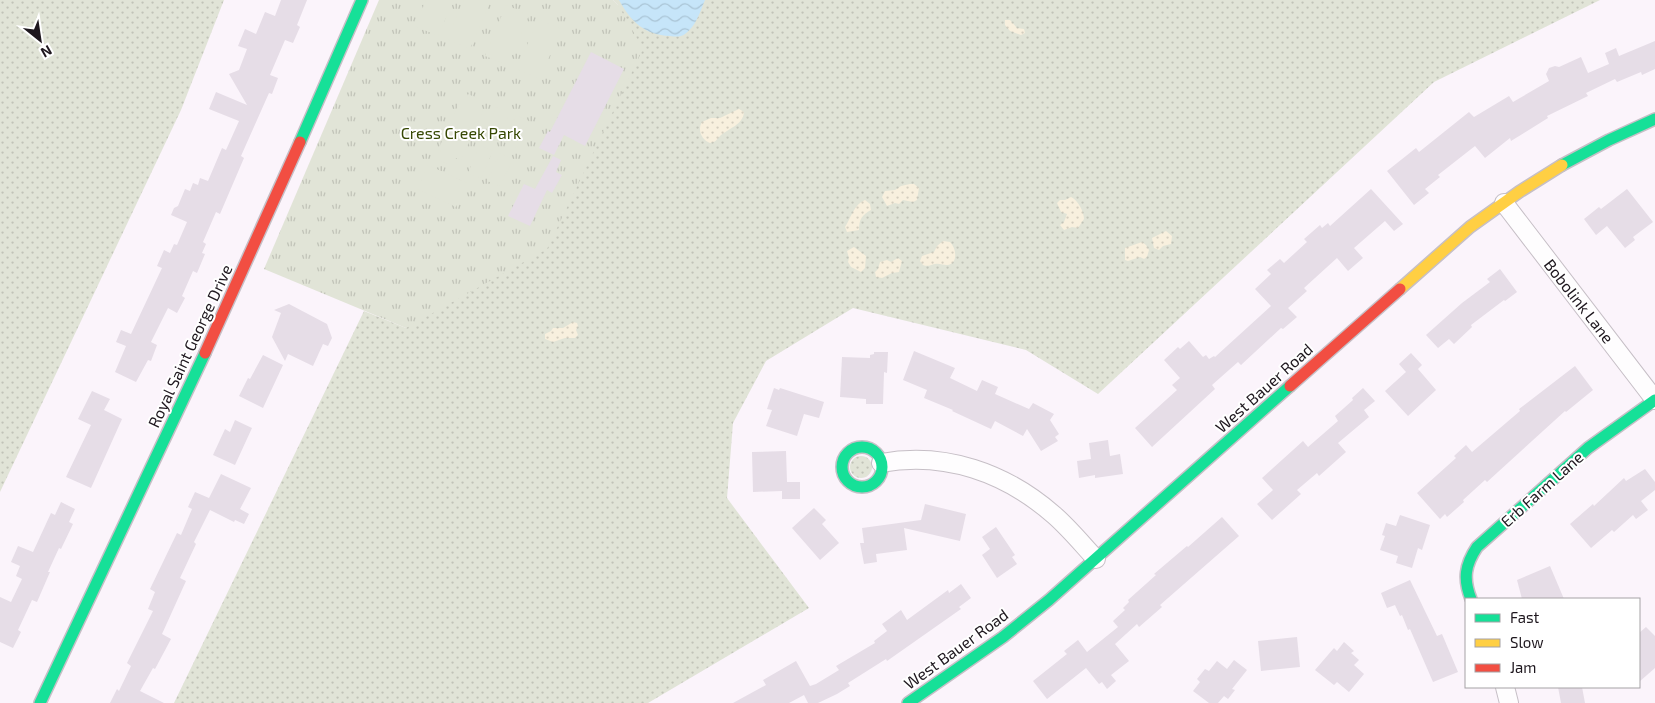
<svg xmlns="http://www.w3.org/2000/svg" width="1655" height="703" viewBox="0 0 1655 703" font-family="'Exo 2',sans-serif">
<style>
.grass{fill:url(#grass-dots)}
.sand{fill:url(#sand-dots)}
.park{fill:url(#park-tufts)}
.pitch{fill:#e1e4d7}
.water{fill:url(#water-waves)}
.building{fill:#e6dde7}
.lines{fill:none;stroke-linecap:round;stroke-linejoin:round}
.street-casing{stroke:#c6bfc6;stroke-width:20}
.fast-casing{stroke:#c6bfc6;stroke-width:14}
.slow-casing{stroke:#c6bfc6;stroke-width:14}
.jam-casing{stroke:#c6bfc6;stroke-width:14}
.street{stroke:#fefdfe;stroke-width:18}
.fast{stroke:#16e098;stroke-width:11}
.slow{stroke:#ffcf43;stroke-width:11}
.jam{stroke:#f24e42;stroke-width:11}
.labels{text-anchor:middle;stroke-width:4;stroke-linejoin:round;paint-order:stroke}
.park-label{font-size:16px;fill:#364803;stroke:#fff}
.street-label{font-size:16px;fill:#1e171e;stroke:#fff}
</style>
<defs>
<pattern id="grass-dots" width="8" height="8" patternUnits="userSpaceOnUse" patternTransform="scale(1.25)"><rect width="8" height="8" fill="#e1e4d7"/><path d="M2 2h.1M6 6h.1" fill="none" stroke="#c1c3b8" stroke-width="1.8" stroke-linecap="round"/></pattern>
<pattern id="sand-dots" width="8" height="8" patternUnits="userSpaceOnUse" patternTransform="scale(1.25)"><rect width="8" height="8" fill="#f8f0de"/><path d="M2 2h.1M6 6h.1" fill="none" stroke="#d4cdbe" stroke-width="1.8" stroke-linecap="round"/></pattern>
<pattern id="park-tufts" width="24" height="20" patternUnits="userSpaceOnUse" patternTransform="scale(1.25)"><rect width="24" height="20" fill="#e1e4d7"/><path d="M3 7l-1-3M5 7V3M7 7l1-3M15 17l-1-3M17 17v-4M19 17l1-3" fill="none" stroke="#c1c3b8"/></pattern>
<pattern id="water-waves" width="16" height="10" patternUnits="userSpaceOnUse" patternTransform="scale(1.25)"><rect width="16" height="10" fill="#c6e5f9"/><path d="M0 5q4-4 8 0t8 0" fill="none" stroke="#aac4d5"/></pattern>
</defs>
<rect width="100%" height="100%" fill="#fbf4fb"/>
<g class="grass">
<polygon points="0,0 224,0 181,110 0,492"/>
<polygon points="613,0 1600,0 1434,82 1098,394 1026,350 853,308 766,361 733,423 727,498 809,608 648,703 174,703 364,311 406,328 618,5"/>
<circle cx="861" cy="467" r="11"/>
</g>
<g class="sand">
<polygon points="1005,20 1010,20 1017,28 1024,29 1025,33 1021,35 1010,31 1005,25"/>
<path d="M739,109L744,112C743,125 729,128 720,136C716,140 716,142 710,143C702,140 697,130 702,122L711,118H720Z"/>
<polygon points="910,184 914,184 919,188 917,200 913,202 903,200 899,204 895,203 887,206 882,197 885,191 895,190 901,186"/>
<path d="M1071,197C1078,200 1084,212 1084,219L1078,228L1072,227L1064,230L1060,225L1064,222L1067,214L1061,212L1057,203L1060,200H1065Z"/>
<path d="M865,200L870,204L871,210C862,215 859,219 859,230L847,232L845,227C851,218 854,204 865,200Z"/>
<polygon points="1166,231 1172,236 1171,244 1163,246 1159,250 1154,248 1152,238"/>
<path d="M943,241L950,242C957,249 958,264 947,265C943,265 939,263 935,264C930,265 928,267 923,265L920,261L922,256L934,252L937,246Z"/>
<polygon points="1142,242 1146,245 1149,250 1147,257 1144,259 1140,257 1128,261 1125,260 1125,248"/>
<polygon points="854,247 866,256 865,268 861,272 851,267 848,262 849,258 847,251"/>
<polygon points="898,258 902,261 899,272 892,273 882,278 876,277 875,272 878,269 880,262 887,260 891,262"/>
<polygon points="573,322 577,323 578,326 576,330 578,335 575,338 565,338 553,342 545,339 545,334 551,331 553,328 563,328"/>
</g>
<polygon class="park" points="379,0 613,0 618,5 643,49 547,249 406,328 264,269"/>
<g class="pitch">
<polygon points="426,0 454,0 438,36 415,26"/>
<polygon points="464,0 491,0 470,49 447,39"/>
<polygon points="506,5 529,15 508,65 485,56"/>
<polygon points="538,19 561,29 540,79 517,69"/>
<polygon points="468,94 481,100 477,108 483,111 461,160 456,158 452,166 439,160 443,152 438,150 460,101 464,102"/>
<polygon points="496,107 510,112 497,140 485,134"/>
<polygon points="516,115 529,121 517,148 504,142"/>
<polygon points="480,145 493,151 481,178 468,173"/>
<polygon points="500,153 513,159 500,186 487,181"/>
<polygon points="428,165 467,183 456,207 417,189"/>
</g>
<path class="water" d="M619,0H705C700,12 696,26 685,34C681,37 676,37 670,36C645,35 631,22 619,0Z"/>
<g class="building">
<polygon points="281,0 307,0 297,25 300,27 293,43 285,40 270,75 278,78 272,94 269,93 241,156 244,158 220,214 216,212 203,242 206,244 202,253 205,254 197,273 193,271 182,296 185,298 177,313 168,308 151,342 157,345 151,361 148,360 136,382 115,372 126,346 116,342 121,330 131,334 162,268 157,266 164,250 170,253 174,244 177,245 187,222 171,215 174,208 178,206 185,189 190,191 193,183 198,185 200,178 208,181 222,148 226,150 239,121 209,109 216,92 247,105 229,74 239,70 247,49 238,46 245,29 256,34 265,12 275,16"/>
<polygon points="1655,41 1655,69 1642,75 1641,72 1617,82 1615,79 1586,93 1588,96 1547,116 1548,118 1511,141 1510,138 1485,158 1475,146 1438,175 1440,177 1425,189 1429,193 1414,205 1387,171 1416,148 1419,152 1469,112 1474,117 1509,96 1513,102 1549,81 1546,74 1549,68 1555,66 1559,67 1581,57 1588,73 1609,64 1605,53 1616,48 1619,56"/>
<polygon points="591,52 624,69 585,146 564,135 554,155 539,148 548,131 550,132"/>
<polygon points="553,156 561,160 556,172 562,175 552,193 547,190 530,226 508,216 524,184 535,189"/>
<polygon points="1371,189 1403,224 1394,231 1385,221 1354,248 1363,258 1348,271 1337,258 1304,288 1307,291 1288,308 1297,317 1283,329 1281,328 1241,365 1238,362 1212,385 1215,389 1152,447 1135,428 1177,390 1172,385 1180,378 1164,360 1178,347 1180,349 1189,341 1203,357 1206,355 1209,359 1214,356 1215,357 1271,306 1255,289 1271,274 1267,270 1280,259 1284,263 1307,242 1304,239 1320,225 1322,228 1328,223 1330,226"/>
<polygon points="1627,189 1653,222 1633,237 1635,240 1625,248 1607,226 1596,235 1584,219 1599,207 1601,209"/>
<polygon points="1500,269 1517,292 1505,301 1504,300 1471,325 1472,327 1454,344 1449,339 1438,348 1426,335 1462,303 1490,282 1487,279"/>
<polygon points="289,304 327,324 332,338 328,346 323,344 313,366 288,354 285,361 272,337 281,313 274,310"/>
<polygon points="914,351 955,368 950,378 977,391 982,380 998,387 995,394 1029,409 1033,403 1054,414 1050,420 1059,434 1055,437 1058,441 1041,451 1027,429 1023,436 995,421 991,429 952,411 953,410 924,398 927,390 903,380"/>
<polygon points="874,352 888,352 887,373 884,372 883,404 866,404 866,399 840,397 842,357 870,358 870,355 874,354"/>
<polygon points="1411,353 1422,365 1418,369 1436,390 1408,416 1385,391 1406,372 1399,364"/>
<polygon points="263,355 283,365 263,408 239,396 248,378 250,379"/>
<polygon points="1575,366 1593,390 1566,412 1565,411 1487,482 1485,480 1463,500 1464,502 1447,517 1445,514 1440,519 1417,493 1456,458 1454,456 1466,445 1472,452 1520,411 1519,409"/>
<polygon points="774,388 779,390 780,388 824,402 819,418 804,414 797,436 766,426 772,410 767,409"/>
<polygon points="1363,388 1375,401 1364,410 1369,417 1338,443 1346,452 1319,476 1317,473 1297,490 1301,494 1272,520 1257,504 1273,490 1262,478 1303,441 1308,447 1338,421 1335,416 1353,400 1352,398"/>
<polygon points="92,391 110,399 104,410 122,419 91,488 66,477 91,425 78,419"/>
<polygon points="235,420 252,428 235,465 213,455 225,429 230,432"/>
<polygon points="1108,440 1110,456 1120,454 1123,474 1095,478 1095,475 1079,478 1077,461 1091,459 1089,443"/>
<polygon points="786,451 787,482 800,482 800,499 782,499 782,491 753,492 752,452"/>
<polygon points="1645,469 1655,482 1655,490 1641,501 1648,510 1636,519 1633,515 1614,532 1612,530 1591,548 1570,524 1593,504 1594,506 1624,478 1626,481"/>
<polygon points="221,474 251,488 240,509 249,514 244,524 235,520 234,522 210,510 194,542 196,544 180,578 186,581 162,634 171,639 155,669 153,668 140,691 164,703 110,703 117,689 119,691 131,666 127,663 153,611 148,609 155,592 150,589 177,533 181,535 192,509 188,507 195,492 209,498"/>
<polygon points="61,502 75,509 69,522 73,524 61,549 59,548 48,572 50,572 37,602 32,600 18,630 21,632 13,648 0,642 0,597 11,602 22,579 16,576 20,566 11,562 18,546 33,552 51,513 55,515"/>
<polygon points="925,504 966,514 960,541 904,528 907,550 876,554 877,562 864,564 860,543 864,543 862,528 921,520"/>
<polygon points="814,508 826,520 822,524 839,543 820,560 792,528"/>
<polygon points="1400,515 1430,525 1422,550 1418,548 1412,568 1396,563 1398,556 1380,550 1385,536 1382,535 1386,523 1396,526"/>
<polygon points="1222,517 1239,536 1160,605 1162,607 1139,627 1137,624 1115,644 1129,661 1111,675 1116,681 1107,689 1102,682 1099,684 1086,668 1047,699 1033,681 1067,654 1064,651 1078,640 1087,652 1118,627 1113,621 1125,610 1123,608 1129,602 1128,600 1156,575 1154,574 1187,546 1188,547"/>
<polygon points="996,527 1015,555 1012,557 1017,564 997,578 982,555 990,549 982,537"/>
<polygon points="1550,566 1564,599 1522,599 1517,580"/>
<polygon points="1410,580 1437,636 1442,634 1458,672 1433,682 1410,629 1408,630 1402,615 1400,616 1395,605 1387,608 1381,593"/>
<polygon points="961,584 971,598 959,607 961,609 887,661 886,659 848,683 850,686 837,694 818,703 808,703 804,695 789,703 733,703 766,685 763,680 796,661 810,686 816,684 839,670 836,666 875,643 874,641 887,631 882,624 889,619 901,610 907,620 948,590 949,593"/>
<polygon points="1646,627 1655,636 1655,668 1639,682 1639,633"/>
<polygon points="1297,637 1300,667 1261,671 1258,641"/>
<polygon points="1344,642 1354,651 1351,653 1359,660 1354,665 1364,674 1349,692 1337,682 1334,685 1315,670 1334,648 1337,651"/>
<polygon points="1234,660 1247,670 1232,689 1235,690 1228,699 1224,696 1218,703 1209,703 1193,691 1200,682 1197,679 1205,669 1209,671 1217,661 1227,669"/>
<polygon points="1558,687 1582,687 1585,703 1561,703"/>
</g>
<g class="lines">
<g class="street-casing">
<g id="street">
<polyline points="1504,203 1655,400"/>
<path d="M881,463C945,451 1006,473 1054,515C1069,528 1082,544 1096,559"/>
<polyline points="1505,687 1509,703"/>
</g>
</g>
<g class="fast-casing">
<g id="fast">
<polyline points="300,142 362,0"/>
<polyline points="1562,165 1609,140 1655,119"/>
<circle cx="862" cy="467" r="20"/>
<path d="M1471,599C1463,579 1465,565 1477,547L1588,448L1655,400"/>
<polyline points="40,703 205,353"/>
<polyline points="908,703 1003,637 1049,600 1290,386"/>
</g>
</g>
<g class="slow-casing">
<polyline id="slow" points="1400,289 1470,227 1519,192 1562,165"/>
</g>
<g class="jam-casing">
<g id="jam">
<polyline points="205,353 300,142"/>
<polyline points="1290,386 1400,289"/>
</g>
</g>
<use href="#street" class="street"/>
<use href="#fast" class="fast"/>
<use href="#slow" class="slow"/>
<use href="#jam" class="jam"/>
</g>
<g class="labels">
<g class="park-label">
<text x="461" y="139">Cress Creek Park</text>
</g>
<g class="street-label">
<text transform="translate(1579 301) rotate(52)" y="6">Bobolink Lane</text>
<text transform="translate(190 346) rotate(-65)" y="6">Royal Saint George Drive</text>
<text transform="translate(1264 388) rotate(-42)" y="6">West Bauer Road</text>
<text transform="translate(1542 489) rotate(-42)" y="6">Erb Farm Lane</text>
<text transform="translate(956 649) rotate(-36)" y="6">West Bauer Road</text>
</g>
</g>
<rect x="1465" y="598" width="175" height="90" fill="#ffffff" stroke="#a5a2a5"/>
<rect x="1475" y="614" width="25" height="8" fill="#16e098" stroke="#a5a2a5"/>
<text x="1510" y="623" font-size="15" fill="#1e171e">Fast</text>
<rect x="1475" y="639" width="25" height="8" fill="#ffcf43" stroke="#a5a2a5"/>
<text x="1510" y="648" font-size="15" fill="#1e171e">Slow</text>
<rect x="1475" y="664" width="25" height="8" fill="#f24e42" stroke="#a5a2a5"/>
<text x="1510" y="673" font-size="15" fill="#1e171e">Jam</text>
<g transform="translate(40 40) rotate(150)" stroke="#ffffff" stroke-width="4" paint-order="stroke">
<path d="M0-4L9 19L0 12L-9 19Z" fill="#1e171e"/>
<text y="-8" font-size="14" font-weight="bold" text-anchor="middle" fill="#1e171e">N</text>
</g>
</svg>
